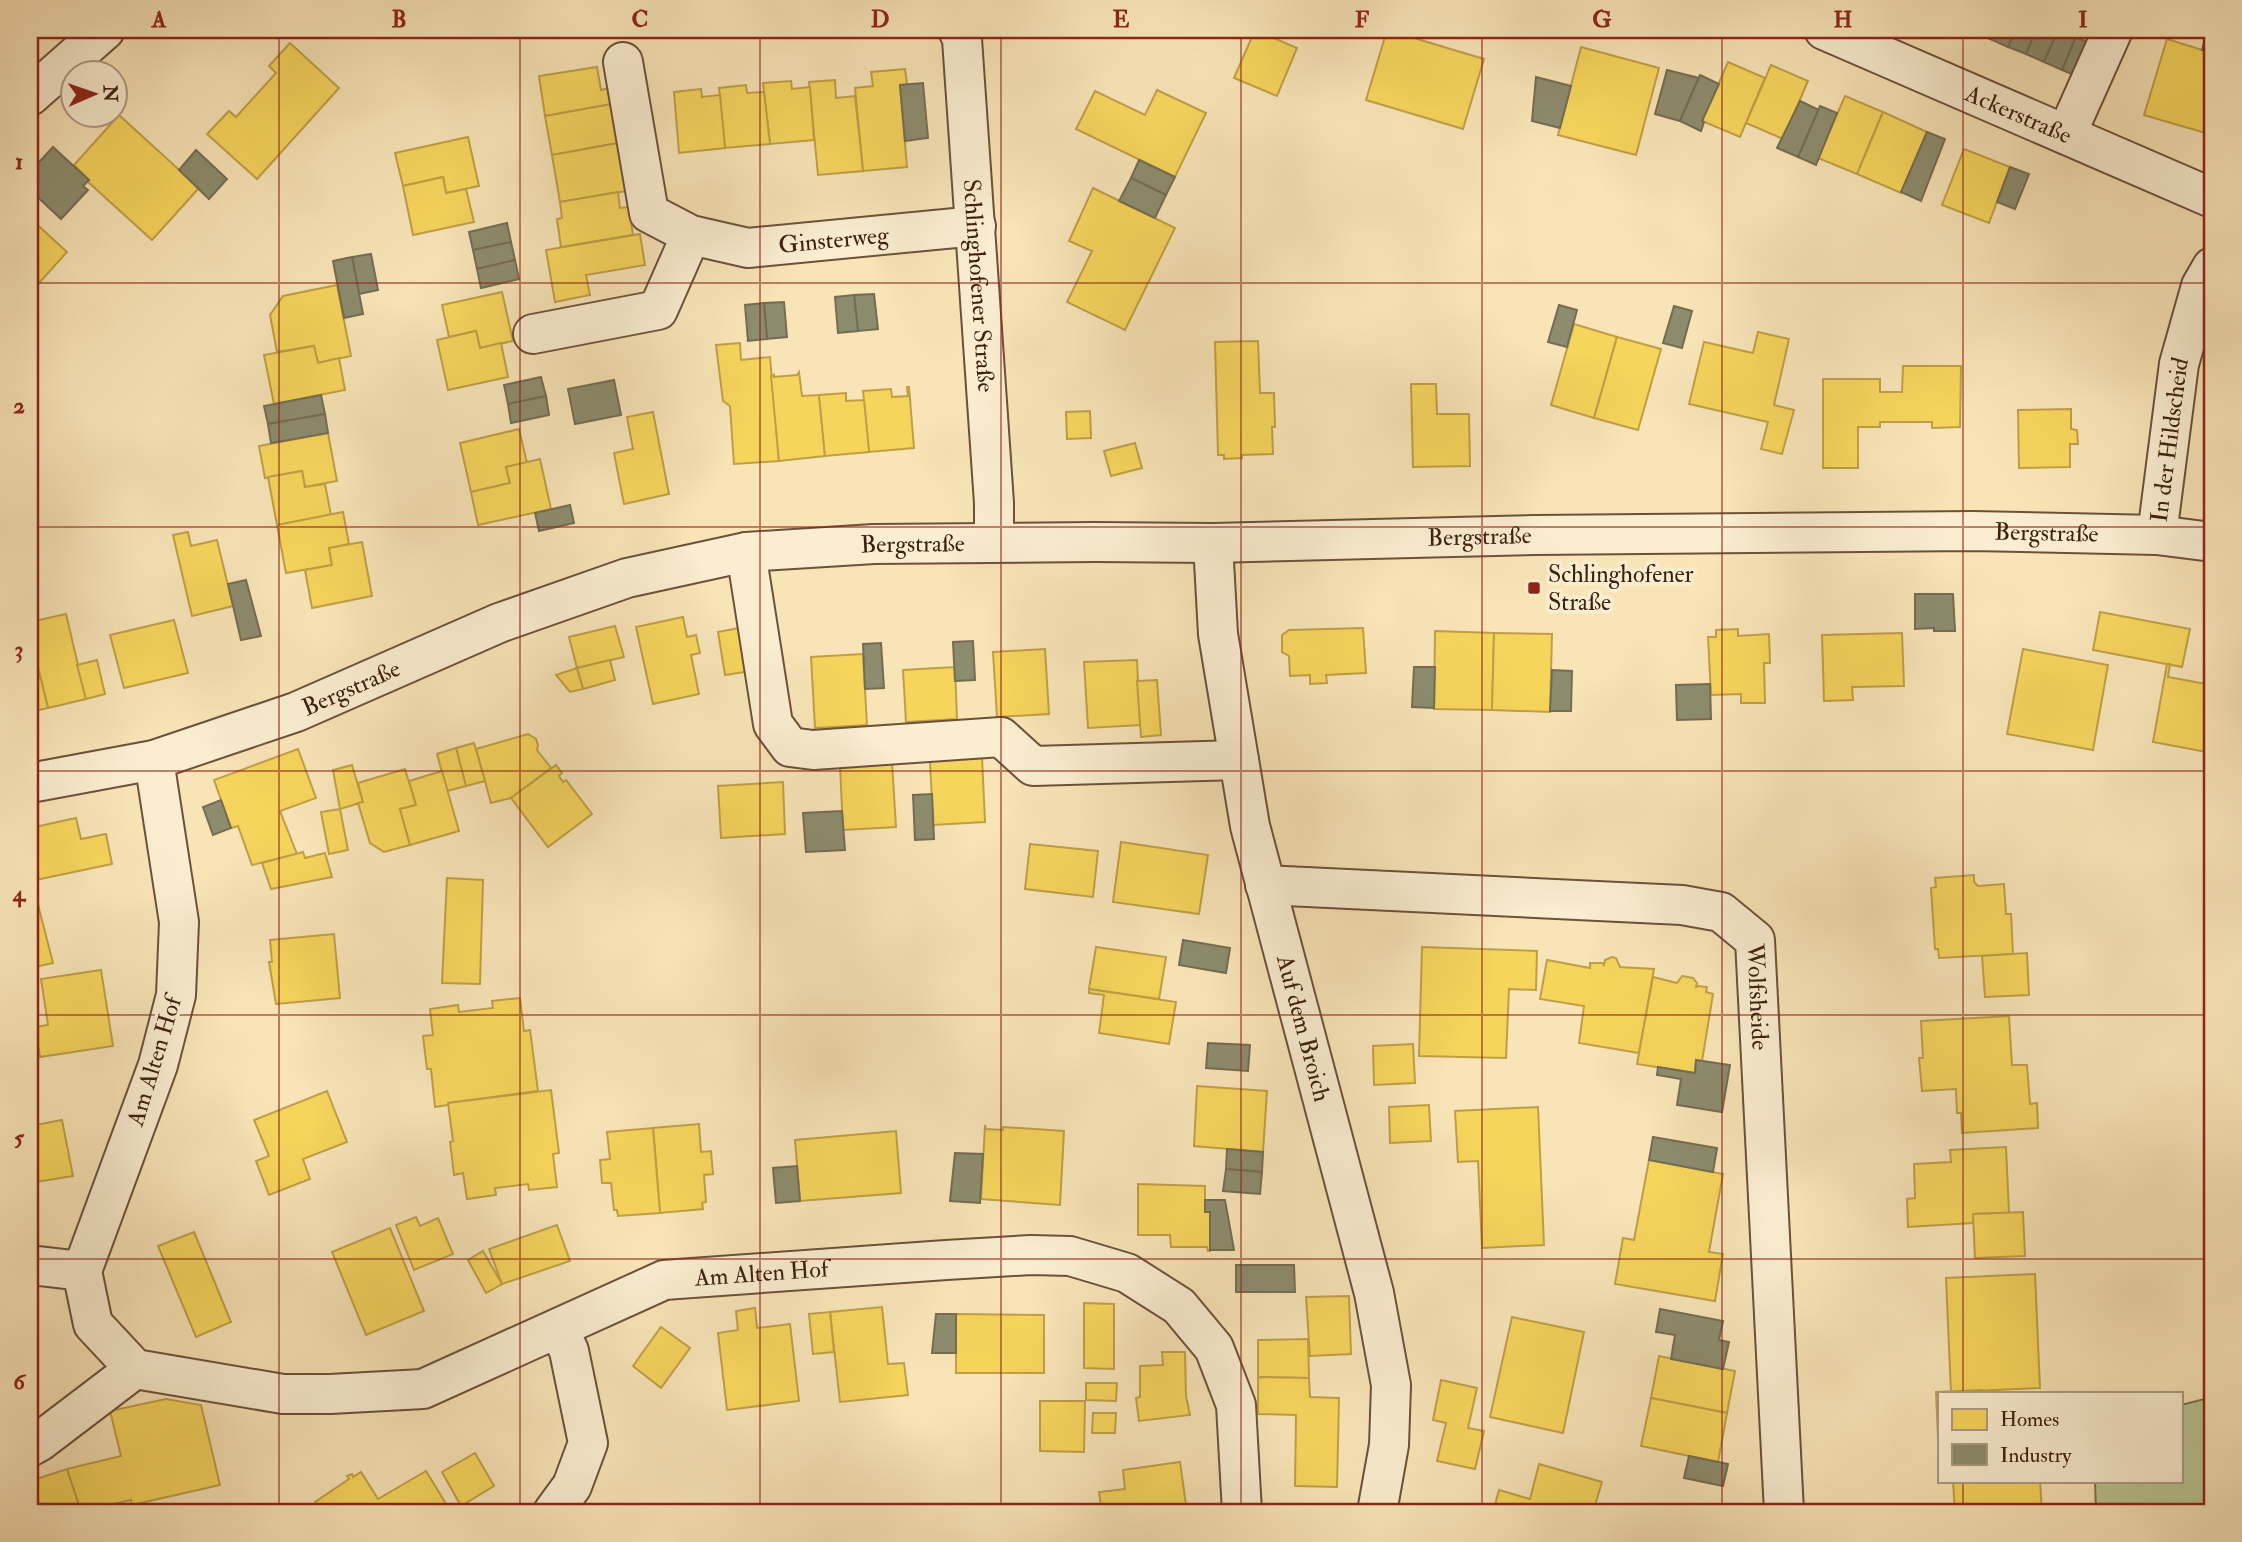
<svg xmlns="http://www.w3.org/2000/svg" width="2242" height="1542" viewBox="0 0 2242 1542" font-family="'IM FELL Double Pica',serif">
<style>
.green{fill:#b9c592;stroke:#7c7252;stroke-width:2}
.homes{fill:#f6d55c;stroke:#bf9f46;stroke-width:2}
.industry{fill:#8c8c6e;stroke:#756c52;stroke-width:2}
.lines{fill:none;stroke-linecap:round;stroke-linejoin:round}
.minor-casing{stroke:#6c513a;stroke-width:42}
.minor{stroke:#faedd0;stroke-width:38}
.grid{fill:none;stroke:#8f2418;stroke-width:2;stroke-opacity:0.55}
.poi-dot{fill:#8f2418;stroke:#faedd0;stroke-width:2.5}
.labels{text-anchor:middle;stroke-width:7;stroke-linejoin:round;paint-order:stroke}
.street-label{font-size:24px;fill:#3e2011;stroke:#faedd0}
.poi-label{font-size:24px;fill:#3e2011;stroke:#faedd0;text-anchor:start}
.neatline{fill:none;stroke:#8f2418;stroke-width:2.5}
.grid-label{font-size:23px;text-anchor:middle;font-weight:bold;fill:#8f2418}
</style>
<rect width="100%" height="100%" fill="#f8e4b7"/>
<filter id="stains"><feTurbulence type="fractalNoise" baseFrequency=".00286" numOctaves="4"/><feColorMatrix values="0 0 0 0 .2 0 0 0 0 .09 0 0 0 0 .02 0 0 0 .5 -.17"/></filter>
<radialGradient id="worn" r=".72"><stop offset=".6" stop-color="#630" stop-opacity="0"/><stop offset="1" stop-color="#630" stop-opacity=".3"/></radialGradient>
<polygon class="green" points="2212,1397 2212,1512 2096,1512 2095,1481 2181,1481 2181,1405"/>
<g class="homes">
<polygon points="1255,30 1297,48 1277,96 1234,78"/>
<polygon points="1387,30 1484,59 1463,129 1366,100"/>
<polygon points="2167,39 2212,53 2212,135 2144,115"/>
<polygon points="290,43 339,88 257,179 207,134 229,111 236,117 276,73 269,66"/>
<polygon points="1581,47 1659,68 1636,155 1558,135"/>
<polygon points="1728,62 1765,78 1740,137 1702,121"/>
<polygon points="1771,65 1808,81 1783,139 1746,123"/>
<polygon points="597,67 601,90 609,88 612,104 545,116 539,76"/>
<polygon points="905,69 907,84 900,85 907,167 863,171 855,88 873,86 871,72"/>
<polygon points="835,80 836,98 855,96 863,171 818,175 809,82"/>
<polygon points="791,81 792,89 810,87 814,140 770,144 763,83"/>
<polygon points="746,85 747,93 764,92 770,144 725,148 719,88"/>
<polygon points="701,89 702,97 720,95 725,148 679,153 674,92"/>
<polygon points="1157,90 1206,113 1175,177 1076,129 1095,91 1145,115"/>
<polygon points="1845,96 1883,112 1857,174 1818,158"/>
<polygon points="612,104 618,143 552,155 545,116"/>
<polygon points="1883,112 1927,132 1901,193 1857,174"/>
<polygon points="119,115 199,188 152,240 87,181 89,180 74,165"/>
<polygon points="468,137 479,186 446,193 443,177 403,186 395,153"/>
<polygon points="618,143 633,190 560,202 552,155"/>
<polygon points="1964,149 2010,167 1989,223 1942,205"/>
<polygon points="443,177 446,193 466,189 474,222 413,235 403,186"/>
<polygon points="1093,188 1175,228 1125,330 1067,302 1092,251 1069,241"/>
<polygon points="618,192 620,208 629,207 633,235 561,247 557,219 562,218 560,202"/>
<polygon points="30,218 67,252 30,293"/>
<polygon points="640,234 645,265 586,275 590,295 555,302 546,250"/>
<polygon points="337,285 351,356 318,363 314,346 277,352 270,315 283,296"/>
<polygon points="502,292 513,341 480,348 476,331 449,337 442,305"/>
<polygon points="1574,324 1617,337 1594,418 1551,405"/>
<polygon points="476,331 480,348 501,343 508,377 448,390 437,340"/>
<polygon points="1758,332 1789,339 1774,405 1794,410 1782,454 1761,449 1768,422 1689,404 1704,342 1753,353"/>
<polygon points="1617,337 1661,349 1638,430 1594,418"/>
<polygon points="1258,341 1260,393 1274,393 1275,427 1272,427 1273,454 1242,455 1242,458 1224,459 1224,455 1218,455 1215,342"/>
<polygon points="740,343 741,360 770,357 779,461 734,464 730,406 723,401 716,345"/>
<polygon points="314,346 318,363 339,358 345,390 274,404 264,355"/>
<polygon points="1903,366 1961,366 1960,427 1932,428 1932,422 1880,422 1880,427 1858,427 1858,468 1823,468 1823,379 1880,379 1880,392 1902,392"/>
<polygon points="799,372 802,396 819,395 825,456 779,461 771,376 774,375 774,377 797,375"/>
<polygon points="1411,384 1436,384 1437,414 1469,414 1470,466 1413,467"/>
<polygon points="907,387 909,387 914,448 869,452 863,391 891,389 892,397 908,396"/>
<polygon points="846,393 846,401 864,400 869,452 825,456 819,395"/>
<polygon points="2071,409 2071,429 2077,430 2078,444 2070,444 2070,467 2019,468 2018,410"/>
<polygon points="1090,411 1091,438 1067,439 1066,412"/>
<polygon points="653,412 669,494 624,504 614,453 633,449 627,417"/>
<polygon points="519,429 527,463 506,467 510,483 471,492 460,443"/>
<polygon points="328,433 337,481 305,487 302,471 265,478 259,446"/>
<polygon points="1135,443 1142,468 1111,476 1104,451"/>
<polygon points="540,459 551,509 478,525 471,492 510,483 506,467"/>
<polygon points="302,471 305,487 325,484 331,515 277,525 268,477"/>
<polygon points="343,512 349,544 329,548 332,565 286,573 277,525"/>
<polygon points="188,532 191,546 217,540 233,606 192,616 173,535"/>
<polygon points="362,542 372,596 312,608 305,570 332,565 329,548"/>
<polygon points="2100,612 2190,629 2182,667 2093,650"/>
<polygon points="66,614 86,699 48,708 30,635 30,622"/>
<polygon points="683,617 687,637 696,635 700,653 691,655 699,694 653,704 636,627"/>
<polygon points="174,620 188,673 124,688 110,635"/>
<polygon points="615,626 624,657 577,668 569,637"/>
<polygon points="744,627 751,671 725,675 718,632"/>
<polygon points="1363,628 1366,673 1326,675 1327,683 1310,684 1310,675 1290,676 1289,656 1282,652 1282,635 1289,630"/>
<polygon points="1738,629 1738,636 1769,634 1770,663 1764,663 1765,703 1741,703 1741,694 1711,695 1708,637 1716,637 1716,630"/>
<polygon points="1435,631 1494,633 1492,710 1434,709"/>
<polygon points="1494,633 1552,634 1550,712 1492,710"/>
<polygon points="1902,633 1904,686 1852,687 1853,700 1824,701 1822,635"/>
<polygon points="30,635 48,708 30,712"/>
<polygon points="1045,649 1049,714 997,717 993,652"/>
<polygon points="2023,649 2108,665 2093,750 2007,734"/>
<polygon points="863,654 867,725 815,728 811,657"/>
<polygon points="97,660 105,694 86,699 77,665"/>
<polygon points="610,660 615,680 583,689 577,668"/>
<polygon points="1137,660 1140,725 1088,728 1084,662"/>
<polygon points="2167,664 2170,664 2168,677 2212,685 2212,753 2153,742"/>
<polygon points="955,667 957,719 906,722 903,670"/>
<polygon points="577,668 583,689 570,692 556,675"/>
<polygon points="1157,680 1161,735 1141,737 1137,681"/>
<polygon points="528,734 536,739 538,745 537,750 551,768 511,798 491,803 476,749"/>
<polygon points="474,743 485,781 466,786 456,748"/>
<polygon points="456,748 466,786 447,791 437,754"/>
<polygon points="298,749 316,798 280,811 297,854 252,865 238,826 231,828 214,780"/>
<polygon points="982,757 985,822 933,825 930,760"/>
<polygon points="892,762 896,827 843,830 840,765"/>
<polygon points="352,765 363,802 340,809 333,770"/>
<polygon points="556,765 562,773 559,776 563,782 566,780 592,814 548,847 511,798"/>
<polygon points="405,769 416,805 400,809 410,845 384,852 370,843 358,803 363,802 358,783"/>
<polygon points="442,771 459,831 410,845 400,809 416,805 409,781"/>
<polygon points="783,782 785,834 721,838 718,786"/>
<polygon points="340,809 348,850 329,854 321,812"/>
<polygon points="76,818 81,839 106,834 112,864 31,881 30,828"/>
<polygon points="1121,842 1208,855 1199,914 1113,902"/>
<polygon points="1030,844 1098,851 1093,897 1025,889"/>
<polygon points="303,852 305,858 325,853 332,877 271,889 262,863"/>
<polygon points="1974,875 1974,882 1978,886 2004,884 2006,914 2011,914 2013,954 1939,958 1938,949 1935,949 1931,888 1936,887 1935,878"/>
<polygon points="447,878 483,880 480,984 442,983"/>
<polygon points="35,893 53,963 30,968 30,894"/>
<polygon points="334,934 340,998 276,1004 269,962 272,962 270,940"/>
<polygon points="1096,947 1166,957 1159,999 1089,989"/>
<polygon points="1422,947 1537,951 1536,990 1509,989 1506,1058 1419,1056"/>
<polygon points="2027,953 2029,995 1985,997 1982,956"/>
<polygon points="1612,957 1616,958 1620,967 1654,969 1639,1053 1579,1043 1584,1006 1540,999 1547,960 1590,968 1590,963 1603,963 1604,966 1605,960"/>
<polygon points="101,970 113,1046 40,1057 35,1027 48,1025 41,979"/>
<polygon points="1682,976 1693,978 1697,983 1696,987 1698,986 1707,987 1706,992 1713,994 1702,1061 1696,1060 1695,1073 1637,1064 1653,977 1677,983"/>
<polygon points="1089,989 1176,1002 1169,1044 1099,1033 1104,995 1089,993"/>
<polygon points="520,998 524,1031 530,1030 538,1091 448,1103 448,1105 435,1107 431,1069 427,1069 423,1036 433,1035 430,1009 458,1005 459,1012 493,1008 492,1001"/>
<polygon points="2009,1016 2012,1065 2027,1065 2030,1104 2037,1103 2038,1128 1962,1133 1961,1113 1957,1113 1956,1089 1922,1091 1919,1058 1923,1058 1921,1021"/>
<polygon points="1413,1044 1415,1083 1374,1085 1373,1046"/>
<polygon points="1197,1086 1267,1091 1263,1152 1194,1146"/>
<polygon points="551,1090 559,1153 553,1154 557,1187 529,1190 528,1184 495,1188 496,1195 467,1199 463,1173 454,1175 450,1142 453,1141 448,1103"/>
<polygon points="327,1091 347,1142 303,1159 310,1179 269,1195 256,1161 269,1156 254,1120"/>
<polygon points="1429,1105 1431,1141 1390,1143 1389,1107"/>
<polygon points="1538,1107 1544,1245 1482,1248 1478,1161 1458,1162 1455,1111"/>
<polygon points="62,1120 73,1176 30,1183 30,1126"/>
<polygon points="699,1124 701,1152 711,1151 713,1174 704,1175 706,1202 702,1203 703,1209 660,1213 653,1128"/>
<polygon points="985,1125 986,1129 1003,1130 1003,1127 1064,1131 1060,1205 981,1199"/>
<polygon points="653,1128 660,1213 618,1216 617,1210 614,1210 611,1183 602,1183 600,1160 610,1159 607,1132"/>
<polygon points="896,1131 901,1193 800,1201 795,1140"/>
<polygon points="2006,1147 2009,1213 1973,1214 1973,1223 1908,1227 1907,1199 1915,1198 1914,1164 1951,1162 1950,1150"/>
<polygon points="1649,1160 1723,1174 1709,1252 1723,1254 1715,1301 1615,1284 1623,1238 1634,1240"/>
<polygon points="1138,1184 1205,1186 1205,1212 1210,1212 1210,1251 1208,1251 1207,1247 1171,1247 1170,1235 1138,1235"/>
<polygon points="2023,1212 2025,1256 1975,1258 1973,1214"/>
<polygon points="416,1217 420,1226 438,1218 453,1254 414,1270 396,1225"/>
<polygon points="557,1225 570,1261 502,1284 489,1249"/>
<polygon points="390,1228 424,1311 366,1335 332,1252"/>
<polygon points="194,1232 231,1322 196,1337 158,1246"/>
<polygon points="483,1251 502,1284 486,1293 468,1260"/>
<polygon points="2035,1274 2040,1388 1951,1392 1946,1278"/>
<polygon points="1349,1296 1351,1354 1310,1356 1306,1297"/>
<polygon points="1084,1303 1114,1304 1114,1369 1084,1368"/>
<polygon points="882,1307 888,1364 904,1363 908,1395 840,1402 830,1312"/>
<polygon points="755,1308 757,1328 790,1324 799,1401 727,1410 718,1333 738,1330 736,1311"/>
<polygon points="830,1312 834,1352 813,1354 809,1314"/>
<polygon points="956,1314 1044,1315 1044,1373 956,1373"/>
<polygon points="1512,1317 1584,1332 1563,1433 1490,1417"/>
<polygon points="661,1327 690,1348 661,1388 633,1366"/>
<polygon points="1308,1339 1309,1378 1258,1377 1258,1340"/>
<polygon points="1162,1352 1185,1352 1186,1396 1190,1415 1139,1421 1136,1398 1140,1397 1140,1366 1163,1365"/>
<polygon points="1659,1356 1735,1371 1727,1413 1651,1398"/>
<polygon points="1258,1377 1309,1378 1310,1397 1339,1398 1337,1487 1295,1486 1296,1415 1258,1414"/>
<polygon points="1441,1380 1477,1388 1468,1428 1484,1431 1475,1469 1437,1461 1446,1423 1433,1420"/>
<polygon points="1086,1383 1117,1383 1116,1401 1086,1400"/>
<polygon points="1982,1390 1982,1393 1939,1393 1939,1438 1938,1438 1936,1392"/>
<polygon points="1651,1398 1727,1413 1718,1462 1641,1446"/>
<polygon points="166,1399 201,1405 220,1485 132,1505 131,1500 81,1512 67,1469 121,1456 110,1411"/>
<polygon points="1040,1401 1085,1401 1084,1452 1040,1451"/>
<polygon points="1093,1413 1116,1413 1115,1433 1092,1433"/>
<polygon points="475,1453 494,1486 461,1506 442,1472"/>
<polygon points="1180,1462 1187,1512 1102,1512 1099,1492 1125,1489 1123,1470"/>
<polygon points="1539,1464 1602,1482 1593,1512 1493,1512 1499,1490 1530,1499"/>
<polygon points="67,1469 81,1512 30,1512 30,1481"/>
<polygon points="426,1471 451,1512 322,1512 315,1502 349,1479 347,1476 352,1474 353,1477 361,1472 378,1499"/>
<polygon points="1953,1481 2040,1481 2042,1512 1955,1512"/>
<polygon points="1675,1506 1726,1512 1675,1512"/>
</g>
<g class="industry">
<polygon points="1973,30 1994,30 1990,39 1973,32"/>
<polygon points="1994,30 2016,30 2008,47 1990,39"/>
<polygon points="2016,30 2036,30 2026,54 2008,47"/>
<polygon points="2036,30 2058,30 2044,62 2026,54"/>
<polygon points="2058,30 2076,37 2062,70 2044,62"/>
<polygon points="2207,32 2212,33 2212,53 2202,50"/>
<polygon points="2076,37 2094,45 2079,77 2062,70"/>
<polygon points="1667,70 1699,78 1680,121 1655,114"/>
<polygon points="1700,75 1719,84 1702,121 1704,122 1701,131 1680,121"/>
<polygon points="1536,77 1571,86 1560,128 1532,121"/>
<polygon points="923,83 928,138 905,141 900,85"/>
<polygon points="1800,101 1819,110 1798,157 1777,148"/>
<polygon points="1820,106 1837,113 1816,165 1798,157"/>
<polygon points="1927,132 1945,139 1921,201 1901,192"/>
<polygon points="53,147 89,180 83,186 88,190 61,219 30,190 30,172"/>
<polygon points="196,150 227,179 209,199 179,170"/>
<polygon points="1139,160 1175,177 1166,195 1131,178"/>
<polygon points="2010,167 2029,174 2015,209 1997,202"/>
<polygon points="1131,178 1166,195 1155,218 1119,201"/>
<polygon points="507,223 511,242 473,250 469,232"/>
<polygon points="511,242 515,260 477,269 473,250"/>
<polygon points="371,254 378,290 359,294 352,257"/>
<polygon points="352,257 363,314 344,318 333,261"/>
<polygon points="515,260 519,279 481,288 477,269"/>
<polygon points="874,294 878,329 858,331 854,295"/>
<polygon points="854,295 858,331 838,333 835,297"/>
<polygon points="784,302 787,337 767,339 764,303"/>
<polygon points="764,303 767,339 748,341 745,305"/>
<polygon points="1559,305 1577,310 1567,347 1548,342"/>
<polygon points="1674,306 1692,311 1682,348 1663,343"/>
<polygon points="541,377 546,396 508,404 504,385"/>
<polygon points="614,380 621,415 575,424 568,389"/>
<polygon points="321,395 325,414 268,424 264,406"/>
<polygon points="546,396 549,415 511,423 508,404"/>
<polygon points="325,414 328,433 271,443 268,424"/>
<polygon points="570,505 574,523 539,531 535,513"/>
<polygon points="246,580 261,636 241,640 228,584"/>
<polygon points="1915,594 1953,594 1955,631 1934,631 1934,628 1915,629"/>
<polygon points="973,641 975,680 955,681 953,642"/>
<polygon points="881,643 884,688 865,689 863,644"/>
<polygon points="1414,667 1435,667 1434,708 1412,707"/>
<polygon points="1552,670 1572,671 1571,711 1550,711"/>
<polygon points="1710,684 1711,719 1677,720 1676,685"/>
<polygon points="932,794 934,839 915,840 913,795"/>
<polygon points="221,800 231,828 213,835 203,807"/>
<polygon points="842,811 845,850 806,852 803,813"/>
<polygon points="1183,940 1230,948 1226,973 1179,965"/>
<polygon points="1208,1043 1250,1045 1248,1071 1206,1068"/>
<polygon points="1696,1060 1730,1065 1722,1112 1677,1105 1681,1079 1657,1075 1658,1067 1695,1073"/>
<polygon points="1653,1137 1717,1148 1713,1172 1649,1160"/>
<polygon points="1227,1149 1263,1152 1262,1172 1226,1169"/>
<polygon points="955,1153 983,1154 980,1203 950,1201"/>
<polygon points="797,1166 800,1201 776,1203 773,1168"/>
<polygon points="1226,1169 1262,1172 1260,1194 1223,1191"/>
<polygon points="1205,1200 1225,1200 1234,1250 1210,1250 1210,1212 1205,1212"/>
<polygon points="1236,1265 1294,1265 1295,1292 1236,1292"/>
<polygon points="1660,1309 1723,1321 1719,1340 1729,1342 1723,1369 1671,1359 1675,1335 1656,1332"/>
<polygon points="936,1314 956,1314 956,1353 932,1353"/>
<polygon points="1689,1456 1728,1464 1723,1486 1684,1478"/>
</g>
<g class="lines">
<g class="minor-casing">
<g id="minor">
<path id="s1" d="M958,30L962,39L994,503V542"/>
<path id="s2" d="M1824,30L2212,198"/>
<path id="s3" d="M623,62L649,213L691,235L748,248L976,226"/>
<polyline points="30,96 105,30"/>
<polyline points="2067,133 2113,30"/>
<polyline points="533,334 658,310 691,235"/>
<path id="s4" d="M2157,535L2179,364L2201,286L2212,267"/>
<path id="s5" d="M1213,543L1218,634L1250,826L1374,1293L1391,1385L1389,1445L1377,1512"/>
<polyline points="746,552 773,724 790,747 813,750 1001,737 1033,766 1239,760"/>
<path id="s6" d="M154,760L179,922L176,995L158,1065L82,1271L93,1324L135,1369L283,1394H330L423,1389L664,1280L946,1260L1031,1255L1070,1256L1127,1273L1179,1306L1214,1348L1236,1405L1242,1512"/>
<path id="s7" d="M30,783L154,760L296,712L499,623L627,578L746,552L874,544L1095,542L1213,543L1535,535L1973,531L2157,535L2212,542"/>
<path id="s8" d="M1265,885L1682,905L1721,912L1755,940L1784,1512"/>
<polyline points="30,1265 82,1271"/>
<polyline points="30,1447 39,1442 135,1369"/>
<polyline points="553,1512 572,1486 588,1443 569,1351 559,1329"/>
</g>
</g>
<use href="#minor" class="minor"/>
</g>
<path class="grid" d="M279,30V1512M520,30V1512M760,30V1512M1001,30V1512M1241,30V1512M1482,30V1512M1722,30V1512M1963,30V1393M30,283H2212M30,527H2212M30,771H2212M30,1015H2212M30,1259H2212M1963,1481V1512"/>
<rect class="poi-dot" x="1527" y="581" width="14" height="14" rx="3.5"/>
<g class="labels">
<g class="street-label">
<text dy="8" stroke="none"><textPath href="#s2" startOffset="212">Ackerstraße</textPath></text>
<text dy="8" stroke="none"><textPath href="#s3" startOffset="345">Ginsterweg</textPath></text>
<text dy="8" stroke="none"><textPath href="#s1" startOffset="257">Schlinghofener Straße</textPath></text>
<text dy="8" stroke="none"><textPath href="#s4" startOffset="96">In der Hildscheid</textPath></text>
<text dy="8" stroke="none"><textPath href="#s7" startOffset="2056">Bergstraße</textPath></text>
<text dy="8" stroke="none"><textPath href="#s7" startOffset="1489">Bergstraße</textPath></text>
<text dy="8" stroke="none"><textPath href="#s7" startOffset="922">Bergstraße</textPath></text>
<text dy="8" stroke="none"><textPath href="#s7" startOffset="336">Bergstraße</textPath></text>
<text dy="8" stroke="none"><textPath href="#s8" startOffset="558">Wolfsheide</textPath></text>
<text dy="8" stroke="none"><textPath href="#s5" startOffset="495">Auf dem Broich</textPath></text>
<text transform="translate(154 1061) rotate(-73)" y="8">Am Alten Hof</text>
<text dy="8" stroke="none"><textPath href="#s6" startOffset="1297">Am Alten Hof</textPath></text>
</g>
<g class="poi-label">
<text x="1548" y="582">Schlinghofener<tspan x="1548" dy="28">Straße</tspan></text>
</g>
</g>
<rect width="2242" height="1542" fill="none" stroke="#f8e4b7" stroke-width="77"/>
<rect x="1938" y="1392" width="245" height="91" fill="#faedd0" stroke="#af9b84" stroke-width="2"/>
<rect x="1952" y="1409" width="35" height="21" fill="#f6d55c" stroke="#af9b84" stroke-width="2"/>
<text x="2000" y="1426" font-size="21" fill="#3e2011">Homes</text>
<rect x="1952" y="1444" width="35" height="21" fill="#8c8c6e" stroke="#af9b84" stroke-width="2"/>
<text x="2000" y="1462" font-size="21" fill="#3e2011">Industry</text>
<g transform="translate(94 94) rotate(88)"><circle r="33" fill="#faedd0" stroke="#af9b84" stroke-width="2"/>
<path d="M0-5L12 26L0 18L-12 26Z" fill="#8f2418"/>
<text y="-10" font-size="19" font-weight="bold" text-anchor="middle" fill="#3e2011">N</text>
</g>
<rect x="38" y="38" width="2166" height="1466" class="neatline"/>
<g class="grid-label">
<text x="159" y="27">A</text>
<text x="399" y="27">B</text>
<text x="640" y="27">C</text>
<text x="880" y="27">D</text>
<text x="1121" y="27">E</text>
<text x="1362" y="27">F</text>
<text x="1602" y="27">G</text>
<text x="1843" y="27">H</text>
<text x="2083" y="27">I</text>
<text x="19" y="169">1</text>
<text x="19" y="413">2</text>
<text x="19" y="657">3</text>
<text x="19" y="901">4</text>
<text x="19" y="1145">5</text>
<text x="19" y="1389">6</text>
</g>
<rect width="100%" height="100%" filter="url(#stains)"/>
<rect width="100%" height="100%" fill="url(#worn)"/>
</svg>
